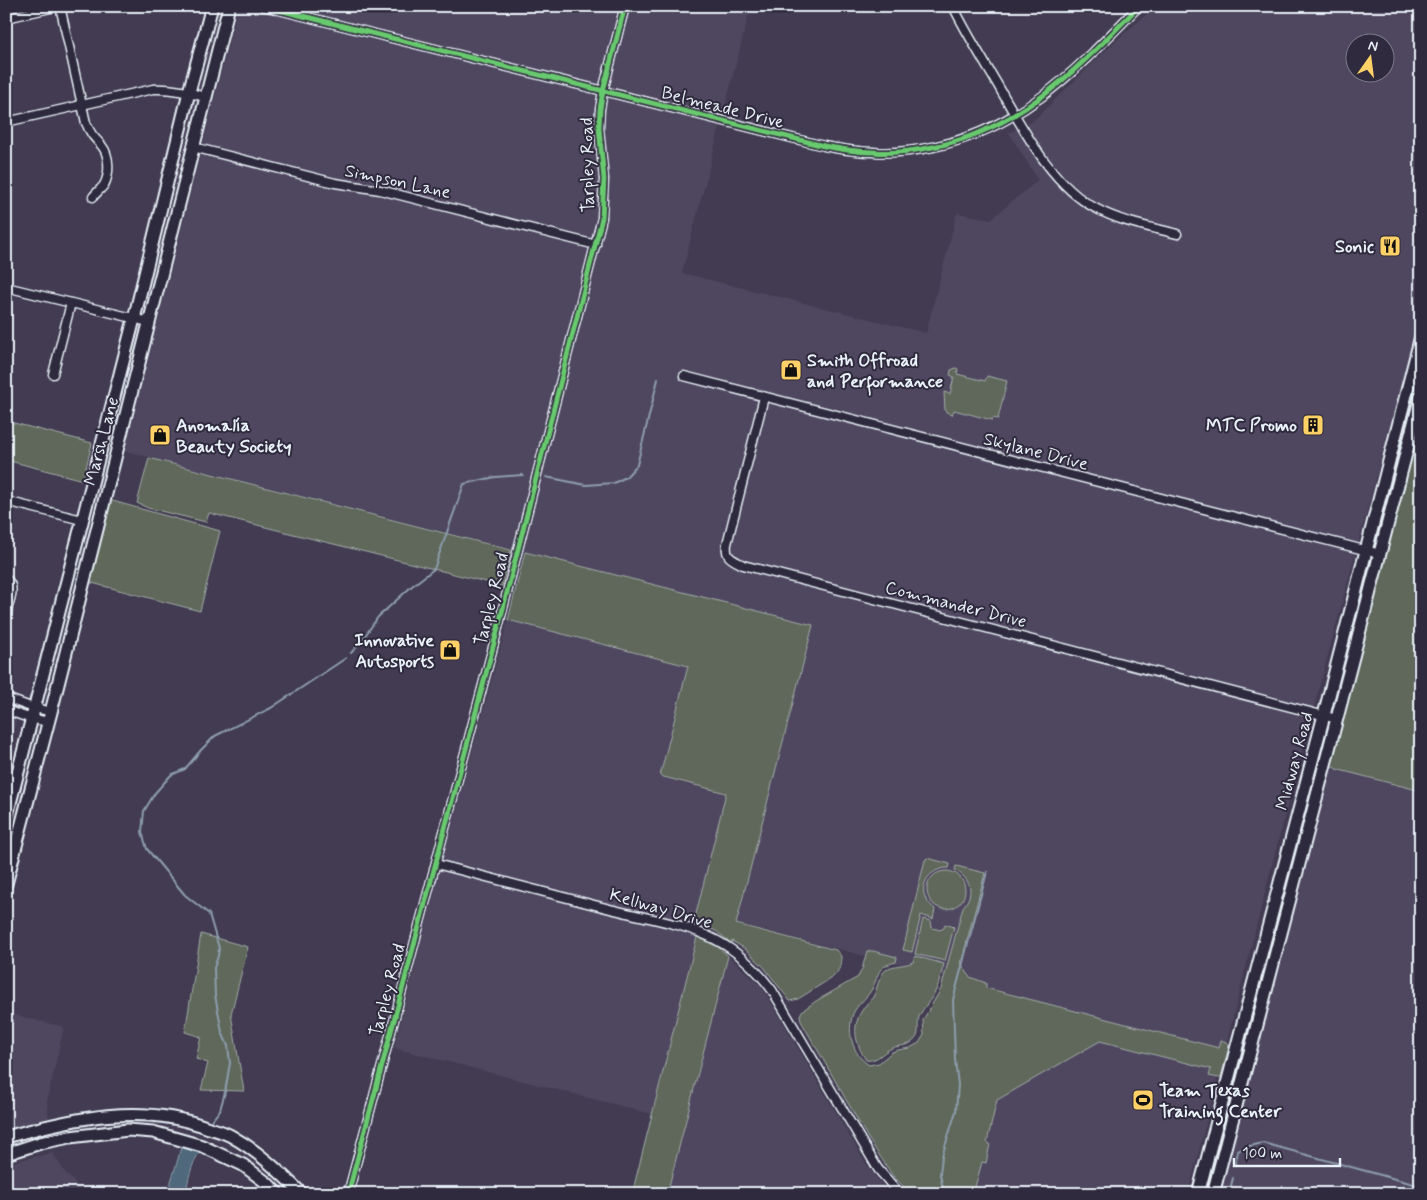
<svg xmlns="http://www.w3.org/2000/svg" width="1427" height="1200" viewBox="0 0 1427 1200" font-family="Mynerve,sans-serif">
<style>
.built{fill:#4f475f;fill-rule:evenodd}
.green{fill:#5e675a;stroke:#a3aca9}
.water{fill:#50677b;stroke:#8d9ead}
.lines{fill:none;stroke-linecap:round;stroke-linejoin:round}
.stream{stroke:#8d9ead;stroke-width:2}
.minor-casing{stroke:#e8f1f8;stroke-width:11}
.secondary-casing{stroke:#e8f1f8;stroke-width:15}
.minor{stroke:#2f2a3d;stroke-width:8}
.secondary{stroke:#2f2a3d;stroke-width:11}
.cycleway-casing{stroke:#2f2a3d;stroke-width:8}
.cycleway{stroke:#67ca6e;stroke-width:5}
.labels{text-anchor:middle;stroke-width:4;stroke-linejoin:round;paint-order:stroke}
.street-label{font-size:18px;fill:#e8f1f8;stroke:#2f2a3d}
.poi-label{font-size:18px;font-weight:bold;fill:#e8f1f8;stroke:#2f2a3d;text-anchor:end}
</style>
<rect width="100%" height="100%" fill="#423b51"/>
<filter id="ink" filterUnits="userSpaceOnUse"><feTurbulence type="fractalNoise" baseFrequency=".02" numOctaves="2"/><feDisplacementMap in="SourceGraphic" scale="10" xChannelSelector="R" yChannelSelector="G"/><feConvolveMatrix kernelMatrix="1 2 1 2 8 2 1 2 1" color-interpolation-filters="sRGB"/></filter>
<g filter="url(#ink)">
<g class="built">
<path d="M238,6H751L682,273L926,333L957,213L991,219L1038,180L1009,133L1033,121L1120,37L1157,6H1421V311L1284,818L1188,1194H966L1017,995L736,923L812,625L125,451ZM1354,42H1384V72H1354Z"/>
<polygon points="508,620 688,666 660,776 727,793 694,922 696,940 652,1114 394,1048 439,874"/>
<polygon points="6,717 16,721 6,758"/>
<polygon points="1330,766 1421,789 1421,1194 1219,1194"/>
<polygon points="728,956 762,987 866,1164 889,1194 667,1194"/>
<polygon points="6,1013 64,1027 47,1101 49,1122 6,1130"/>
<polygon points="53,1153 64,1171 75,1183 89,1194 6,1194 6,1163"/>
</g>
<g class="green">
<polygon points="956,368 958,369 957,374 985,381 987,376 1007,381 998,419 993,418 992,420 954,410 952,415 945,411 944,392 950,394 954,377 950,375 951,370"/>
<polygon points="1421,417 1421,791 1336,769 1334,767 1330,766"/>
<polygon points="6,421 92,443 83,480 6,460"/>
<polygon points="149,458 511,550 502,586 209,513 206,522 148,508 137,503"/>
<polygon points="109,500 220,531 200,611 88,582"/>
<path d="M525,552L813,625L736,924L836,950L841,956C841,965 840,970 833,977L798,999L790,1001L763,966L744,948L732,941L731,943L716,931L694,922L726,793L660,776L688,666L508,620Z"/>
<path d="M927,858L950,864L949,868C934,867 919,881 925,897C927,903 931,905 935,909L933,919L921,915L912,952L903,950L925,860Z"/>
<path d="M956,866L985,873L961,963L970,977L986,983V988L1219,1048L1221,1040L1228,1043L1229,1046L1221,1077L1219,1078L1209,1076L1211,1069L1100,1041L997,1100L987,1142L990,1144L986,1163L982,1162L973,1194H911L893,1176L868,1138L801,1021L800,1015L802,1011L816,1001L858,977L862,969L867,951H873L897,957L896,962C876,967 880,973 872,989C868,997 860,1002 855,1010C845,1028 852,1055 869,1065L879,1063L892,1052L898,1050L910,1048L919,1043L924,1035L923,1020L941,989L963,907C975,893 971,879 955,870Z"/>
<circle cx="946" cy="890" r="19"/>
<polygon points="923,919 931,921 932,928 940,930 944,928 945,924 954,927 945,961 915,954"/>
<polygon points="201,934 248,947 231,1014 244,1091 201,1090 208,1063 196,1059 201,1037 185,1032"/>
<polygon points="697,937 718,947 728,956 667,1194 632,1194"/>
<path d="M915,956L944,964C941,972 940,982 936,990C932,999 922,1009 919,1017C916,1027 922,1035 912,1042C906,1047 896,1045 890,1049C882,1053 876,1062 866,1060C855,1043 851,1026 863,1009C865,1005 870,1001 873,997C878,988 878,976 887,969C892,965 905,966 913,962Z"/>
</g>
<path class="water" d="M181,1147L199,1153C191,1166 188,1178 186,1194H167L178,1159Z"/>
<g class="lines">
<g class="stream">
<polyline points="546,477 586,485 614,483 626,477 637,465 658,379"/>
<polyline points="351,653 360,643 378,617 412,586 434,569 464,484 495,477 523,475"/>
<polyline points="210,1123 220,1110 225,1092 230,1063 228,1046 222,1032 215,995 214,968 218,956 219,948 209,914 185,895 147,849 142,832 144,811 155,793 171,775 185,769 201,750 215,736 271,708 346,658"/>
<polyline points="1235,1165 1238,1151 1245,1147 1263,1143 1421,1186"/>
<polyline points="944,1194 940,1174 942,1156 956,1111 958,1085 955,1060 953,1000 987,872"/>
<polyline points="1229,1194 1233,1178"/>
</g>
<g class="minor-casing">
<g id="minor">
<path d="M60,6L86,123C91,135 94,137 102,146C110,156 110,174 104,185C101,189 96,193 93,197"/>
<path d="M263,6L824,146C840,149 856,152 873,152C893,154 913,151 933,147C1023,128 1077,69 1139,6"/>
<path d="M953,6C966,32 981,57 996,82C1021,125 1051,186 1097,209C1121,222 1150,227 1177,234"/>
<polyline points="6,18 60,6"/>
<path d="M6,122L153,89C172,88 188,92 205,97"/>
<polyline points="193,147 335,183 380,190 596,245"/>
<polyline points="6,287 149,322"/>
<polyline points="53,374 71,303"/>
<polyline points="684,376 1380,554"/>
<path d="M764,397L727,544C725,558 732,559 743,565L1337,719"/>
<polyline points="6,501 82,520"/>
<path d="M6,579C17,586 9,602 6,613"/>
<polyline points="6,698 28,706 51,712"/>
<polyline points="6,710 26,717 48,722"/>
<path d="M436,864C494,879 552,894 610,909C645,918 684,923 716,940C739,952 757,970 772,990L878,1169L900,1194"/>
<polyline points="348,1194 497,632 602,218 604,179 599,128 600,109 603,91 625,6"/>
</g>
</g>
<g class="secondary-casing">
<g id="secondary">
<polyline points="6,819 134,319 189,92 212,6"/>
<polyline points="6,884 51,712 229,6"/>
<path d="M6,1137C73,1118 142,1102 209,1128C216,1130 224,1132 231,1136C258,1151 280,1172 302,1194"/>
<polyline points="6,1154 40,1143 70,1137 128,1130 153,1132 202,1146 243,1165 267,1183 278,1194"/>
<polyline points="1198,1194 1324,715 1421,336"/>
<polyline points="1213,1194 1421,396"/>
</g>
</g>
<use href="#minor" class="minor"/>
<use href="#secondary" class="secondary"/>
<g class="cycleway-casing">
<g id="cycleway">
<path d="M263,6L824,146C840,149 856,152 873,152C893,154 913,151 933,147C1023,128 1077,69 1139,6"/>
<polyline points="348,1194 497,632 602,218 604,179 599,128 600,109 603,91 625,6"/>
</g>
</g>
<use href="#cycleway" class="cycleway"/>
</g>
</g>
<defs>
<g id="restaurant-square" transform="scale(1.125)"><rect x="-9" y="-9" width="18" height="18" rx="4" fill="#ffd166" stroke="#2f2a3d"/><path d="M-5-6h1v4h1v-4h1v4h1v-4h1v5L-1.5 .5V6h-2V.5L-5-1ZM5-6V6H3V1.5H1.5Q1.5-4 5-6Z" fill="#111"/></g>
<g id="shop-square" transform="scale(1.125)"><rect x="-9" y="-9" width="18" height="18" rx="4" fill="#ffd166" stroke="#2f2a3d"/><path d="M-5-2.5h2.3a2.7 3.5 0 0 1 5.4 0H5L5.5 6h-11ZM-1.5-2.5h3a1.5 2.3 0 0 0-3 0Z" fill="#111"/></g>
<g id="building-square" transform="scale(1.125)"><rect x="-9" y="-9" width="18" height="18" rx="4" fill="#ffd166" stroke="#2f2a3d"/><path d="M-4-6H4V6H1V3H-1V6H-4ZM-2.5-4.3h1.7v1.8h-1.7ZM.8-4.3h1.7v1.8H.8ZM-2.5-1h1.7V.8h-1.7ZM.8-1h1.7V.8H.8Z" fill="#111"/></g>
<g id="stadium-square" transform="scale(1.125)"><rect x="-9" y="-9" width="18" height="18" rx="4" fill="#ffd166" stroke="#2f2a3d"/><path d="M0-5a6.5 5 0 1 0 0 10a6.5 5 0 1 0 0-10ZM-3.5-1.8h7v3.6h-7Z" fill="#111"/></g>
</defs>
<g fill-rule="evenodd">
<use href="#restaurant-square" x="1390" y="246"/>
<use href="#shop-square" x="791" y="370"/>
<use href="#building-square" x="1313" y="425"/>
<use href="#shop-square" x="160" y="435"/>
<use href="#shop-square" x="450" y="650"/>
<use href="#stadium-square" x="1143" y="1100"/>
</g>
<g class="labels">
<g class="street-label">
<text transform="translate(723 107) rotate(14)" y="6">Belmeade Drive</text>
<text transform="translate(587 165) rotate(-91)" y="6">Tarpley Road</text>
<text transform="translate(398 181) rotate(12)" y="6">Simpson Lane</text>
<text transform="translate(101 441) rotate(-75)" y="6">Marsh Lane</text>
<text transform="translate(1036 451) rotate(14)" y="6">Skylane Drive</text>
<text transform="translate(491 599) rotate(-76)" y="6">Tarpley Road</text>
<text transform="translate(956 604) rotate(14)" y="6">Commander Drive</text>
<text transform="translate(1294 761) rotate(-75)" y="6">Midway Road</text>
<text transform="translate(661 908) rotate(16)" y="6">Kellway Drive</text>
<text transform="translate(387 990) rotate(-75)" y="6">Tarpley Road</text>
</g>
<g class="poi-label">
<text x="1374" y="252">Sonic</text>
<text x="807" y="366" text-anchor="start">Smith Offroad<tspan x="807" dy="21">and Performance</tspan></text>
<text x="176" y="431" text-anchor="start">Anomalía<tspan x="176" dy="21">Beauty Society</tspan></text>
<text x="1297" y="431">MTC Promo</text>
<text x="434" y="646">Innovative<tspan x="434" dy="21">Autosports</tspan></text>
<text x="1159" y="1096" text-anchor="start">Team Texas<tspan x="1159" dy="21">Training Center</tspan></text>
</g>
</g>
<rect width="1427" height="1200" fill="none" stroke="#2f2a3d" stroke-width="25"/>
<rect x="12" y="12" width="1402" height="1175" fill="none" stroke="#e8f1f8" stroke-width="2" filter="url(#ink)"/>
<g transform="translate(1370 58) rotate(14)"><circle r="24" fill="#2f2a3d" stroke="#797a88"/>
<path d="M0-4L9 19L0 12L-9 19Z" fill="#ffd166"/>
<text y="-8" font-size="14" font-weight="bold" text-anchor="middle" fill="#e8f1f8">N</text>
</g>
<path d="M1234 1158v8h106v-8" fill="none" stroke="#e8f1f8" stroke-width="2.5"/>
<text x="1242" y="1158" font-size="15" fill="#e8f1f8" stroke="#2f2a3d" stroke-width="4" paint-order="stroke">100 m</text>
</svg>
